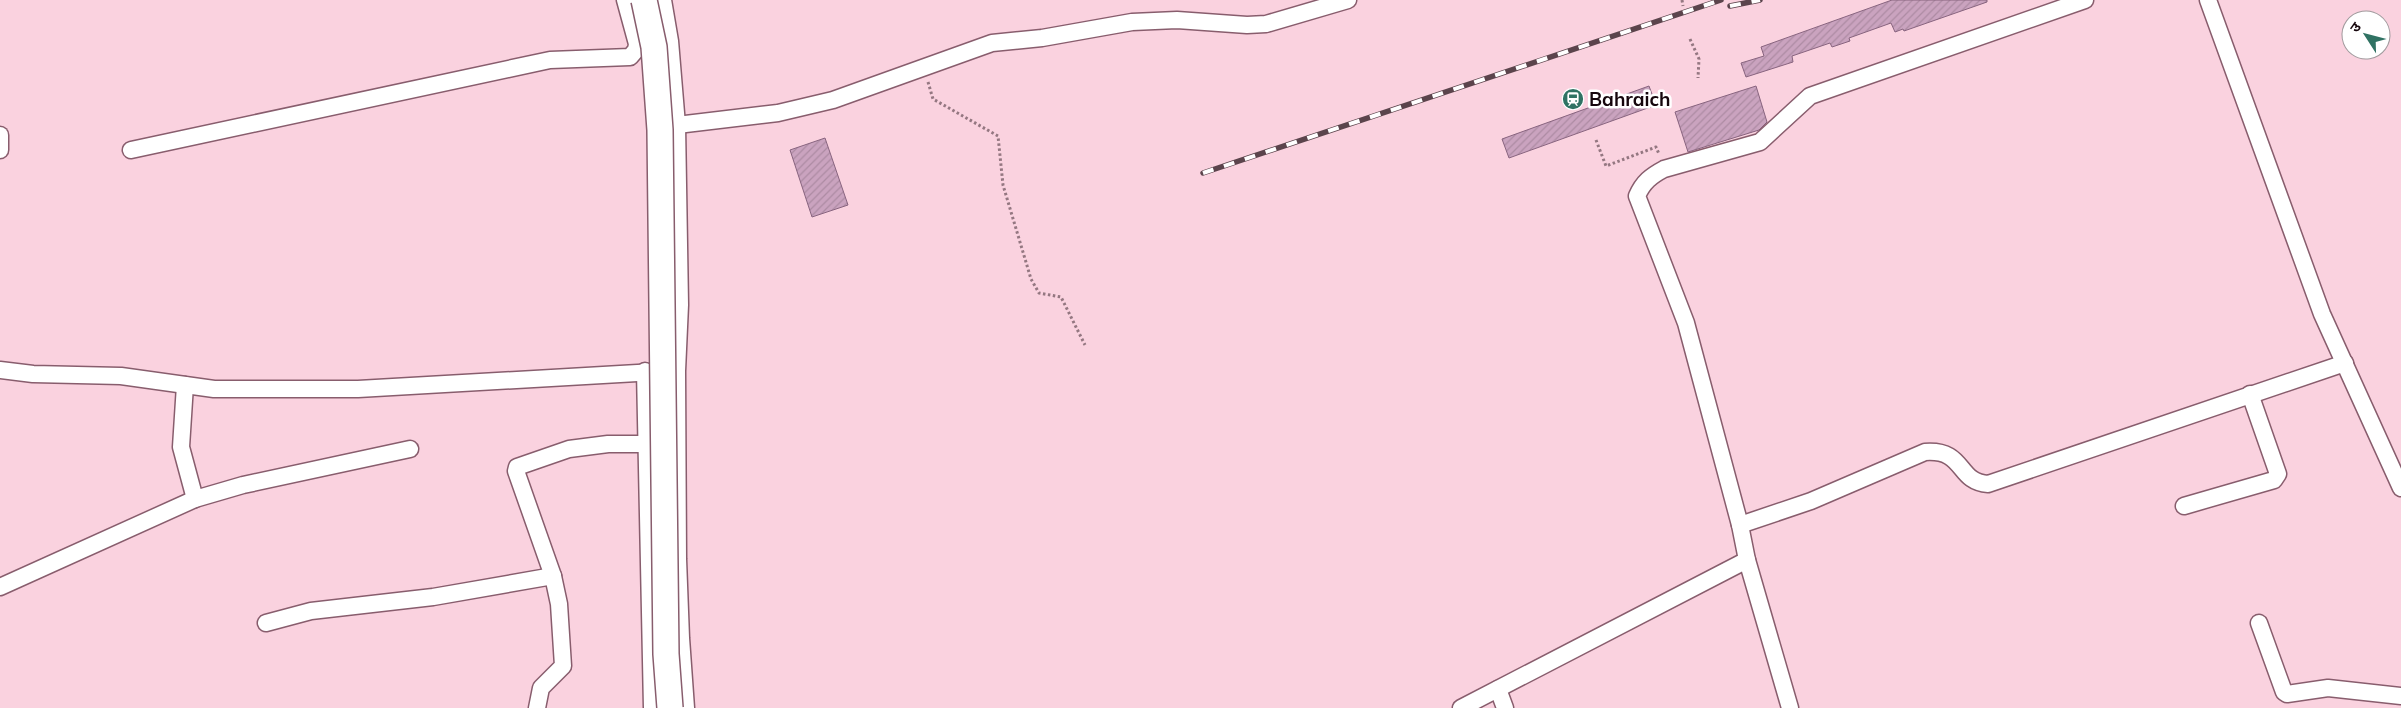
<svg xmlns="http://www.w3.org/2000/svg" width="2401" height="708" viewBox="0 0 2401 708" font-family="Mulish,'Noto Sans Devanagari',sans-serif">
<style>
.building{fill:url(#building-hatch);stroke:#88647f}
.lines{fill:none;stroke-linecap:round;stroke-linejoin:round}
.street-casing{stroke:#885d6d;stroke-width:19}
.path{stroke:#947781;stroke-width:3;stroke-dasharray:2.5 2.5;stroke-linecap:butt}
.street{stroke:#fff;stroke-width:16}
.rail-casing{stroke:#5b444c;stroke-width:5.5}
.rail{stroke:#fff;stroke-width:4;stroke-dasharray:11;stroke-linecap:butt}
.primary-bridge-casing{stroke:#885d6d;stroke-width:28;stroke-linecap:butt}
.primary-bridge{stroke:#fff;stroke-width:25}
.labels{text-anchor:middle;stroke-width:5;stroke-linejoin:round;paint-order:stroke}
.poi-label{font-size:19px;font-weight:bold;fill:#15060c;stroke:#fff;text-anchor:start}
</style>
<defs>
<pattern id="building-hatch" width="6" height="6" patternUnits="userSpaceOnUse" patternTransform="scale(1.25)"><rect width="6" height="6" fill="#caa3bf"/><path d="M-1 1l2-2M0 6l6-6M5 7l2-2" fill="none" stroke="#ad8ba3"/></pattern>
</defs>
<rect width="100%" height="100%" fill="#fad2df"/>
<g class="building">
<polygon points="1892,0 1987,0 1987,2 1904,31 1903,29 1895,32 1891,23 1849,38 1850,41 1832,47 1830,43 1792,56 1793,62 1746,77 1741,63 1764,56 1761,47"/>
<polygon points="1649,86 1656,105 1509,158 1502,139"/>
<polygon points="1756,86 1767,122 1759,130 1688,152 1675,112"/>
<polygon points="825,138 848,205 812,217 790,150"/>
</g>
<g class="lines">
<g class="street-casing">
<g id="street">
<polyline points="663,0 670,41 677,125 680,305 677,371 678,559 681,638 686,708"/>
<polyline points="2208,0 2322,314 2401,488"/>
<polyline points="677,125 778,113 833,100 992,43 1042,38 1132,22 1177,20 1247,25 1266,24 1348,0"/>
<polyline points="0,135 0,150"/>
<polyline points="131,150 550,60 630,57 636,50 637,44 625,0"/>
<polyline points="0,370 33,374 121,376 214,389 358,389 672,371"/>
<polyline points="645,371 652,708"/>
<polyline points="185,385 181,447 195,499"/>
<polyline points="2184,506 2274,480 2278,474 2250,394"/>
<path d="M1740,525L1811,501L1925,452C1966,449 1956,482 1988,484L2345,363"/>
<path d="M1747,560L1740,525L1686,323L1637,196C1643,182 1651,176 1664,169L1760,142L1810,96L2085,0"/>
<polyline points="0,587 195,499 243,485 410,449"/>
<polyline points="266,623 311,611 433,597 553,576"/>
<polyline points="2259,623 2284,692 2287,694 2328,688 2401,696"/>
<polyline points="1498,689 1505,708"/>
<polyline points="537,708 541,688 563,666 559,604 553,576 516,471 517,467 569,449 608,444 646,444"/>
<polyline points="1461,708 1747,560 1790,708"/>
</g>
</g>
<g class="path">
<polyline points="1682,0 1683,6"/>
<polyline points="1690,39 1699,59 1698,78"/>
<polyline points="928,82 933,99 998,136 1003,185 1031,279 1039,293 1061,297 1085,345"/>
<polyline points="1596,140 1606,166 1656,147 1659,154"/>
</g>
<use href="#street" class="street"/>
<g class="rail-casing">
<g id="rail">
<polyline points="1730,6 1760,0"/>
<polyline points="1203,173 1721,0"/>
</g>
</g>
<use href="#rail" class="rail"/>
<g class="primary-bridge-casing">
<polyline id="primary-bridge" points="644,0 654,47 660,130 666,654 670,708"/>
</g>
<use href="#primary-bridge" class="primary-bridge"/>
</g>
<defs>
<g id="station-disc" transform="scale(1.125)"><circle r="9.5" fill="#307263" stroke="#fff"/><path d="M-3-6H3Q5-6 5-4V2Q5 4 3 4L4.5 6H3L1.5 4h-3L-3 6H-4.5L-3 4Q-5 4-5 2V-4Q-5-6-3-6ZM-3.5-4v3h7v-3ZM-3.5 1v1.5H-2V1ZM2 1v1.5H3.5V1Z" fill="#fff"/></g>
</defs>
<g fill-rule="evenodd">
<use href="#station-disc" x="1573" y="99"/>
</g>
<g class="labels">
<g class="poi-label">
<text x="1589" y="106">Bahraich</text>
</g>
</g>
<g transform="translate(2366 35) rotate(306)"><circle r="24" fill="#ffffff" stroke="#a19b9e"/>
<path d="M0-4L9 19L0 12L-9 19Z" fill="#307263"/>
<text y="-8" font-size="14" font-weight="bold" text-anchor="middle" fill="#15060c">उ</text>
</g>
</svg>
